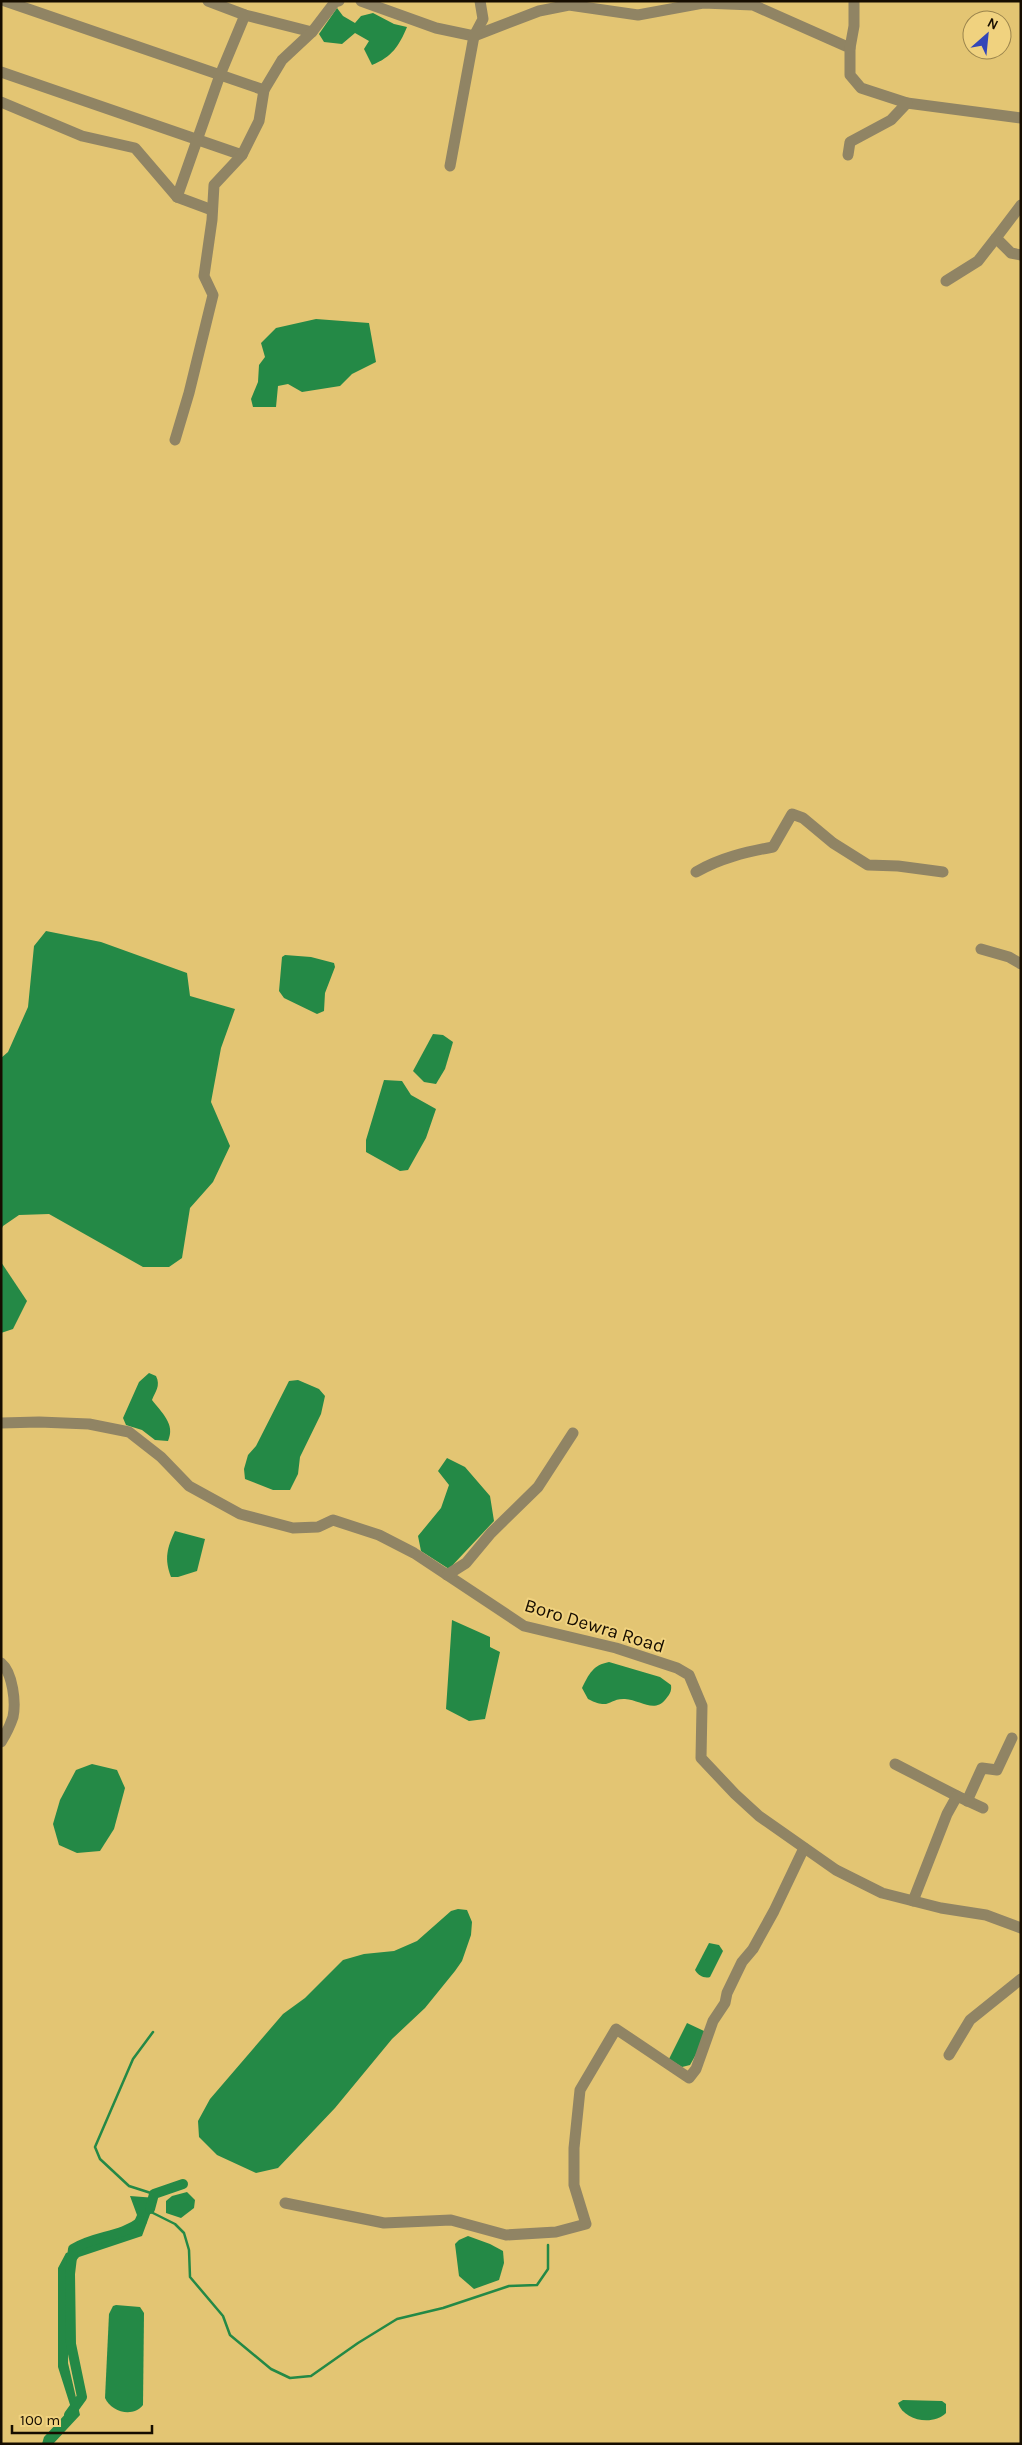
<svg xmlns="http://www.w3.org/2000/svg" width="1022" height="2445" viewBox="0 0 1022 2445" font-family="Karla,sans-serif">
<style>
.water{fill:#248946}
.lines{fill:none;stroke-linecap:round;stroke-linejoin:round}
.stream{stroke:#248946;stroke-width:2.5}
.canal{stroke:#248946;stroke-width:10}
.minor{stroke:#908464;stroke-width:11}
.labels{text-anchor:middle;stroke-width:4;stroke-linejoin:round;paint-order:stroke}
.street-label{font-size:19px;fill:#160d00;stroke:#f0d27f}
</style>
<rect width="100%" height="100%" fill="#e3c573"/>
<g class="water">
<path d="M337,8L343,16L355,23L361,16L373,13L394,24L407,27C399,46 392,57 372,65L364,49L369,41L355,33L342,44L324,42L319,34Z"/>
<polygon points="316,319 369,323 376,362 352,374 340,386 302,392 288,384 278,386 276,407 253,407 251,399 258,382 259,365 265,357 261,343 276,328"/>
<polygon points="46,931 101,942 187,973 190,996 235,1009 221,1048 211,1102 230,1146 213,1182 190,1208 182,1258 169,1267 143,1267 49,1214 19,1215 3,1226 1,1230 1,1058 8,1052 28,1007 34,946"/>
<polygon points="285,955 311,957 334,963 335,967 325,993 324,1011 317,1014 284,998 279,991 282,957"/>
<polygon points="433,1034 443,1035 453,1042 445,1069 436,1084 424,1082 413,1071"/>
<polygon points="384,1080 402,1081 411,1095 436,1109 426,1138 408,1170 400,1171 366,1152 366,1140"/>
<polygon points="1,1262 27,1301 13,1329 1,1333"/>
<path d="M149,1373L156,1376C161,1386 155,1392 152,1400C161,1412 176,1424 168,1441L155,1440L142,1430L126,1425L123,1418L139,1382Z"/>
<polygon points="298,1380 319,1389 325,1396 321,1414 300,1457 298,1474 290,1490 273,1490 245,1479 244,1469 248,1455 256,1446 289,1381"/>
<polygon points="447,1458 465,1467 490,1496 494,1521 449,1569 421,1551 418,1536 441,1508 449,1485 438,1471"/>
<path d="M175,1531L205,1539L197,1571L178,1577H171C164,1559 167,1548 175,1531Z"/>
<polygon points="452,1620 490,1637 490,1647 500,1652 485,1719 469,1721 446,1709"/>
<path d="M609,1662L660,1677L671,1685C672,1692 669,1695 665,1700C654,1713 640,1700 625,1699C608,1698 611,1711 588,1699L582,1688C589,1674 593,1665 609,1662Z"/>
<polygon points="92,1764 117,1770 125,1788 114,1829 100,1851 77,1853 59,1845 53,1824 60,1800 76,1770"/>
<polygon points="458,1909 467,1910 472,1922 471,1935 462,1961 455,1971 425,2008 392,2039 335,2108 278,2168 256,2173 217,2155 199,2137 198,2121 210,2099 283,2014 305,1998 343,1960 364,1954 394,1951 417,1941 451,1911"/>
<path d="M709,1943L719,1945L723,1951L710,1977C704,1979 698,1975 695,1970Z"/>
<polygon points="687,2023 704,2031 703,2042 690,2065 682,2067 669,2059"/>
<polygon points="187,2192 195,2200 194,2208 181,2218 166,2213 166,2201 172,2196"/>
<polygon points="130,2196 156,2198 142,2236 79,2257 69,2269 68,2363 80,2415 53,2444 42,2444 44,2437 71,2408 58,2367 58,2268 66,2253 129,2233 137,2215"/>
<polygon points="468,2236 490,2244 503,2251 504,2263 499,2280 474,2289 459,2276 455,2244 459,2240"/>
<path d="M116,2305L140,2307L144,2313L143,2405C133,2418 111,2412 105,2398L109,2314L113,2306Z"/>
<path d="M903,2400L942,2401L946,2404V2413C933,2426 904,2421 898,2403Z"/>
</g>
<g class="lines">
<g class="stream">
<polyline points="153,2032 133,2059 95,2147 100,2159 129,2186 154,2194"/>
<polyline points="149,2211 175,2224 184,2233 189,2250 190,2277 223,2316 230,2335 271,2369 290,2378 311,2376 358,2343 397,2319 443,2308 509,2286 537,2285 548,2269 548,2245"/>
</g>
<g class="canal">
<polyline points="150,2209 154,2194 183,2184"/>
<path d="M69,2415L82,2397L71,2344L70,2274L73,2249C95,2235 120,2238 142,2221"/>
</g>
<g class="minor">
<polyline points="5,1 264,90"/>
<polyline points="208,1 245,15 312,32"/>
<polyline points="361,1 436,28 474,36 539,11 569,5 638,15 703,3 753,5 850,48 850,75 861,88 907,103 1021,118"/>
<polyline points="850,48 854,26 854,1"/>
<polyline points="1,72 242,155"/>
<polyline points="1,102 82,136 135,148 177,197 212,210"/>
<polyline points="848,155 850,142 891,120 907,103"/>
<polyline points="450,166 474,36 483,19 480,1"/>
<polyline points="177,197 220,75 245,15"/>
<polyline points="1021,205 996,238 1011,253 1021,255"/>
<polyline points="946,281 978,261 996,238"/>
<polyline points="175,440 189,393 213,295 204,276 212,220 214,185 242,155 259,121 264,90 282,60 312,32 335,2 339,1"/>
<path d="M696,872C720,858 746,852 773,847L792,814L803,818L833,843L868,865L898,866L943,872"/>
<polyline points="981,949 1009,957 1021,964"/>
<polyline points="1,1423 39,1422 89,1424 129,1432 161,1457 189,1486 240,1514 293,1528 318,1527 333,1520 379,1535 414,1553 524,1626 616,1648 677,1668 689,1675 702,1706 701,1758 735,1794 759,1816 836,1870 882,1893 941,1908 986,1915 1021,1928"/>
<polyline points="447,1575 466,1563 491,1533 538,1487 573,1433"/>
<path d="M1,1663C13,1673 16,1703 13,1717C10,1726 6,1734 1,1742"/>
<polyline points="895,1764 957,1796"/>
<polyline points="967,1801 982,1768 997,1770 1012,1738"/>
<polyline points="913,1901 947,1814 957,1796 983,1808"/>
<polyline points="949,2055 970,2020 1021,1979"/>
<polyline points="285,2203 384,2223 451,2220 506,2235 556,2232 586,2224 574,2185 574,2148 580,2090 616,2029 689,2078 696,2069 713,2021 725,2003 727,1993 742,1962 753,1949 774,1911 804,1848"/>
</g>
</g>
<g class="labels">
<g class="street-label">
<text transform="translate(595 1625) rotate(17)" y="7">Boro Dewra Road</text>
</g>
</g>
<rect width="1022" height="2445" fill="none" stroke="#160d00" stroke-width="5"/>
<g transform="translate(987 35) rotate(27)"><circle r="24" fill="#f0d27f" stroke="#99834c"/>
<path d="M0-4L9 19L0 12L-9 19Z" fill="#3346b8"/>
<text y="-8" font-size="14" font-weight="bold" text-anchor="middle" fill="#160d00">N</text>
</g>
<path d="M12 2425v8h140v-8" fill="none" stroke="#160d00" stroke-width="2.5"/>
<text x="20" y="2425" font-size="15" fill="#160d00" stroke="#f0d27f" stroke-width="4" paint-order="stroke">100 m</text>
</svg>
